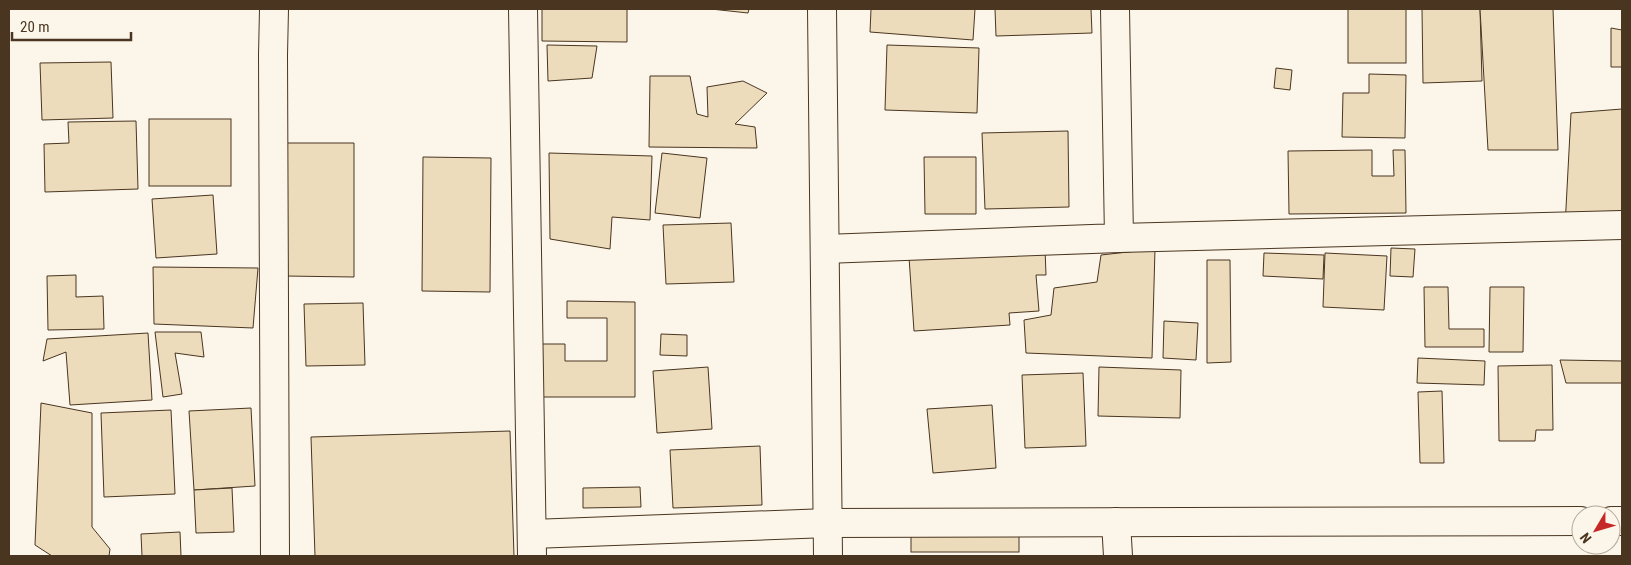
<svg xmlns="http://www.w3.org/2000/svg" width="1631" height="565" viewBox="0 0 1631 565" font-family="'Roboto Condensed',sans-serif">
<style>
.building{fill:#ecdcbc;stroke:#4a3520}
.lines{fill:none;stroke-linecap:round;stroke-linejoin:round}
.minor-casing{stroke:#4a3520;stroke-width:30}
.minor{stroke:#fbf6e9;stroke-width:28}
</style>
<rect width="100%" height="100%" fill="#fbf6e9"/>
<g class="building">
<polygon points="542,9 627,9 627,42 542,41"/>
<polygon points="711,9 749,9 748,13"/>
<polygon points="871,9 975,9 973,40 870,32"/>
<polygon points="995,9 1091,9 1092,33 996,36"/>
<rect x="1348" y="9" width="58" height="54"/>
<polygon points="1422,9 1480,9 1482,81 1423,83"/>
<polygon points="1480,9 1553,9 1558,150 1488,150"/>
<polygon points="1611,28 1622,30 1622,67 1611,67"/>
<polygon points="547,45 597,46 592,78 548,81"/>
<polygon points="887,45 979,48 977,113 885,110"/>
<polygon points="111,62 113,118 42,120 40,63"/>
<polygon points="1276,68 1292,70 1290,90 1274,88"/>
<polygon points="1369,74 1406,75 1405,138 1342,137 1343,93 1369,93"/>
<polygon points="650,76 690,76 697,114 708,117 707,87 743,81 767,93 735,124 755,127 757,148 649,147"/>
<polygon points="1622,109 1622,225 1565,227 1571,113"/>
<rect x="149" y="119" width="82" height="67"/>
<polygon points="136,121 138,189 45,192 44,144 69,143 68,122"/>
<polygon points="1068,131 1069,207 985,209 982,133"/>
<polygon points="286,143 354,143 354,277 285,276"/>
<polygon points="1372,150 1372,176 1394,176 1393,150 1405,150 1406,213 1289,214 1288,151"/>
<polygon points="549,153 652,156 650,220 612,217 610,249 550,239"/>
<polygon points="662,153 707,158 700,218 655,213"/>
<polygon points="423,157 491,158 490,292 422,291"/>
<polygon points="924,157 976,157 976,214 925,214"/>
<polygon points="213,195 217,254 156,258 152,199"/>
<polygon points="731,223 734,282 666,284 663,225"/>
<polygon points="1045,248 1046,275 1036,275 1039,311 1009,313 1010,325 914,331 909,257"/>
<polygon points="1391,248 1415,249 1413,277 1390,276"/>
<polygon points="1155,249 1152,358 1026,353 1024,320 1051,315 1054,288 1097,282 1101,255"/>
<polygon points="1264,253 1324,255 1323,279 1263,276"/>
<polygon points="1325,253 1387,256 1384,310 1323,307"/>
<polygon points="1207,260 1230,260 1231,362 1207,363"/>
<polygon points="153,267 258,268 253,328 154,324"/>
<polygon points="76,275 76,297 103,296 104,329 48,330 47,276"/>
<polygon points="1424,287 1448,287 1449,329 1484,329 1484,347 1425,347"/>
<polygon points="1490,287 1524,287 1523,352 1489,352"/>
<polygon points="567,301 635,302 635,397 538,397 539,344 565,344 565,361 607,361 607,318 567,318"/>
<polygon points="363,303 365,365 306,366 304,304"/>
<polygon points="1164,321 1198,323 1196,360 1163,358"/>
<polygon points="155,332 201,332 204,357 175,353 182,394 163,397"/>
<polygon points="148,333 152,400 70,405 66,352 43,361 47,339"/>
<polygon points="661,334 687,335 687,356 660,355"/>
<polygon points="1418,358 1485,361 1484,385 1417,383"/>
<polygon points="1560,360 1622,361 1622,383 1566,383"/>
<polygon points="1552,365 1553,430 1536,430 1535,441 1499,441 1498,366"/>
<polygon points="708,367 712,429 657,433 653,371"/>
<polygon points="1099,367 1181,370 1180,418 1098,416"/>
<polygon points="1083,373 1086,446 1025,448 1022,375"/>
<polygon points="1442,391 1444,463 1420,463 1418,392"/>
<polygon points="41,403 92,413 92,527 110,549 109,556 52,556 35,545"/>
<polygon points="992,405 996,468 933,473 927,409"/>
<polygon points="251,408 255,486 194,490 189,411"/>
<polygon points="171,410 175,494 104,497 101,413"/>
<polygon points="510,431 514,556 315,556 311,437"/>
<polygon points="760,446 762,505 673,508 670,450"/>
<polygon points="640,487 641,507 583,508 583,488"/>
<polygon points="232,488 234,532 196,533 194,490"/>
<rect x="911" y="527" width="108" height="25"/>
<polygon points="180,532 181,556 142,556 141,534"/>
</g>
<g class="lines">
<g class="minor-casing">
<g id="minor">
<polyline points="274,9 273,55 275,556"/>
<polyline points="523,9 532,556"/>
<polyline points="822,9 828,556"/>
<polyline points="1119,238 1622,225"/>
<polyline points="825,249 1119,238 1115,9"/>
<polyline points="1611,521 1622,521"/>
<polyline points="1116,522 1118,556"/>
<polyline points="532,534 828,523 1581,521"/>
</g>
</g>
<use href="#minor" class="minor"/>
</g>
<rect width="1631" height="565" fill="none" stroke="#4a3520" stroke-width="20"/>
<g transform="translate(1596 530) rotate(232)"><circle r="24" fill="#fbf6e9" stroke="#b4a999"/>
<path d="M0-4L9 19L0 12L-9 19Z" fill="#c62828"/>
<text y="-8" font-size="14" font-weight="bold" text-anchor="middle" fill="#4a3520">N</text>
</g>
<path d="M12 32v8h119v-8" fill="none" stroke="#4a3520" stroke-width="2.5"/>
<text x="20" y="32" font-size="15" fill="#4a3520" stroke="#fbf6e9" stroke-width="4" paint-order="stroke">20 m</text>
</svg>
